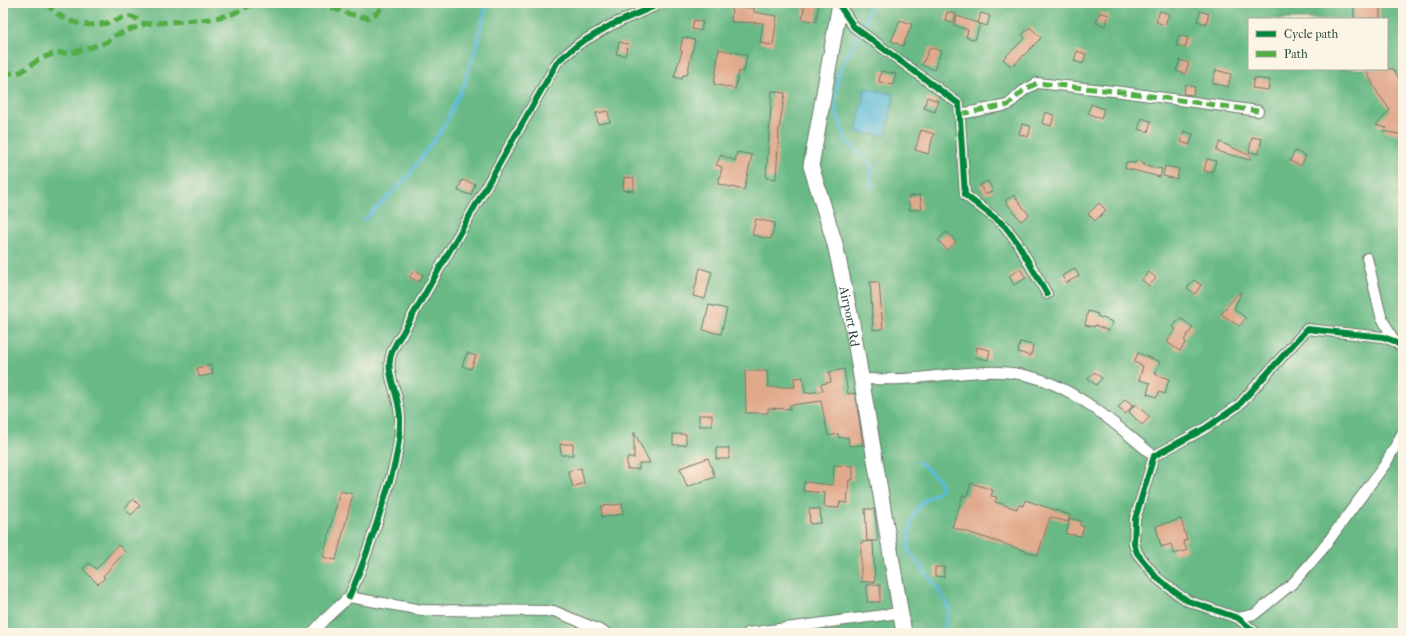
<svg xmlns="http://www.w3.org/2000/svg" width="1406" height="636" viewBox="0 0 1406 636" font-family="'IM FELL French Canon',serif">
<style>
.forest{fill:#68b985;stroke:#447b5c;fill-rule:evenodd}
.water{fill:#5bbbd9;stroke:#3d7c86}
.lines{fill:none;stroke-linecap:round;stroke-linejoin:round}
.stream{stroke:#5bbbd9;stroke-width:3.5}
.building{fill:#e1a98c}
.street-casing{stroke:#697868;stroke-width:12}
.secondary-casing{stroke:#697868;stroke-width:17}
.street{stroke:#fff;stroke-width:10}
.secondary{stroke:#fff;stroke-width:15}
.quiet{stroke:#52ad45;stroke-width:5;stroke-dasharray:10 5;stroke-linecap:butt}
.cycleway-casing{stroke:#fcf5e5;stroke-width:8}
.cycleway{stroke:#00873e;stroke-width:6}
.labels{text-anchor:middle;stroke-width:3;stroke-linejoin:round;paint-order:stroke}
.street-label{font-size:13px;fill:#1f3d34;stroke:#fcf5e5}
</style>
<rect width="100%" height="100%" fill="#fcf5e5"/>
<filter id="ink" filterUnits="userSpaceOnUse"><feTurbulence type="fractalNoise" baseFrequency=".025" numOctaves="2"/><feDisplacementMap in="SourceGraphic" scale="8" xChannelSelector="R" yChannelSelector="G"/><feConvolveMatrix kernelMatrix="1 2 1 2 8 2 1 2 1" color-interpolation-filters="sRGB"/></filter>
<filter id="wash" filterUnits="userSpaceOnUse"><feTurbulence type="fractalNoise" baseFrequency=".012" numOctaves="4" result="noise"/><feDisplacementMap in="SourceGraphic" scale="16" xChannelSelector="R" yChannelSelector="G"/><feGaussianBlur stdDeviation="0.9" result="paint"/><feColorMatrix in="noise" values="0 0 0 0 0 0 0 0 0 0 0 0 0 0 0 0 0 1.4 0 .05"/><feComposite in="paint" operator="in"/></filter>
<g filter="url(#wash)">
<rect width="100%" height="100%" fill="#f2e6c9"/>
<path class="forest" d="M3,3H1403V633H3ZM1249,19H1387V69H1249Z"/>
<polygon class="water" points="865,88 894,94 886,136 856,132"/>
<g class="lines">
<g class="stream">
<polyline points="871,3 865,21 839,72 834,102 846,141 872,165 872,187"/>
<polyline points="364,220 406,179 443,128 465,82 476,47 487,3"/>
<path d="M919,462L937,478L942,486C939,494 933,495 926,500C909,512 909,532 909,551L940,592L949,609L943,633"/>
</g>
</g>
<g id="blocks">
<g class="building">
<polygon points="805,3 819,3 816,22 802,19"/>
<rect x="1354" y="3" width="26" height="16"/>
<polygon points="732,7 754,8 754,12 777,16 773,45 760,43 763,23 731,22"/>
<polygon points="1160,11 1169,14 1165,25 1156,22"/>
<polygon points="1200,11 1209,14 1206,24 1197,21"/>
<polygon points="947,12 956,14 953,23 945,21"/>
<polygon points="1100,12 1109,15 1105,26 1096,23"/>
<polygon points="981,13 990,16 987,26 978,23"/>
<polygon points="957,16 980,24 975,40 966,37 968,30 954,25"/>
<polygon points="694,20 703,22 701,31 692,29"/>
<polygon points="900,20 912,24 903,46 891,41"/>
<polygon points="1030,27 1041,38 1012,67 1003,59 1025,38 1022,35"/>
<polygon points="1179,35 1188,38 1185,48 1176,45"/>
<polygon points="683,37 695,40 687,75 683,75 682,79 674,77 682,51 680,50"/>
<polygon points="619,42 628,44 625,56 616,54"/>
<polygon points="930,47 941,51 934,70 922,65"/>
<polygon points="719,49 747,55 744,72 739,71 735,89 714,84"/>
<polygon points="1077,51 1086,54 1083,64 1074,61"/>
<polygon points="1180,60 1189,63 1185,74 1176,71"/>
<polygon points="1365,69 1393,69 1403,85 1403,135 1383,131 1387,128 1376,125 1390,110 1377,92"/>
<polygon points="1216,70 1231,74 1228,87 1212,83"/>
<polygon points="881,71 896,74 893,85 879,82"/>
<polygon points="1254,78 1270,80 1268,90 1252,88"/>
<polygon points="1186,84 1195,87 1193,95 1183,94"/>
<polygon points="772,91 785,93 779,129 776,179 766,178"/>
<polygon points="927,97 938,101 935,112 924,108"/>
<polygon points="1091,104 1104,109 1101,119 1088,113"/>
<polygon points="608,111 610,122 598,124 596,113"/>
<polygon points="1045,112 1054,115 1051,126 1042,123"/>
<polygon points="1142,118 1151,121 1148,132 1138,129"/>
<polygon points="1022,124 1031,126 1028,137 1019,134"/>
<polygon points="921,130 934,134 928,154 915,150"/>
<polygon points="1184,131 1193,134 1190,145 1181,142"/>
<polygon points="1252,137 1262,139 1259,154 1249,152"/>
<polygon points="1220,142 1251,156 1250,160 1216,151"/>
<polygon points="1295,151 1306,156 1301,166 1290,161"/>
<polygon points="737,152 752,155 744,190 718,184 722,167 716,165 721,155 735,161"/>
<polygon points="1207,159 1216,161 1212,173 1204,171"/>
<polygon points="1136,160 1145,163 1144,165 1162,169 1160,177 1125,168 1126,162 1135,163"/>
<polygon points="1165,166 1179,169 1177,179 1163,176"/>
<polygon points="624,177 634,178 634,191 623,190"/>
<polygon points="462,180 475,184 471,195 458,191"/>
<polygon points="988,181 993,191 985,194 980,185"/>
<polygon points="920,195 922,209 910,210 908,197"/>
<polygon points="1014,195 1029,215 1021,221 1005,201"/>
<polygon points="1099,203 1106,210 1095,221 1088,214"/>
<polygon points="756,219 775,223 771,239 752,235"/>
<polygon points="947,232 956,242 947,250 938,240"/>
<polygon points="700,268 712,272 705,299 693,296"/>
<polygon points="1020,269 1026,278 1014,285 1009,276"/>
<polygon points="1075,269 1079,276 1066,283 1062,276"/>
<polygon points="415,270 423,275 419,282 409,277"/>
<polygon points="1149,272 1156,278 1149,286 1142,280"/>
<polygon points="1194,280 1201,285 1195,294 1187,288"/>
<polygon points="870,282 879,282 883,329 873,330"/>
<polygon points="1239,292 1241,293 1234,309 1246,318 1239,326 1221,314"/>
<polygon points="709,305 727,309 721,334 703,330"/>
<polygon points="1088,311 1098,314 1097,316 1113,322 1109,331 1095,325 1094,327 1085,325"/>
<polygon points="1180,318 1193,327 1184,340 1186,342 1180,351 1168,343 1168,340 1176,329 1173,327"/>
<polygon points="1020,342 1033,345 1031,356 1018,352"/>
<polygon points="977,347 990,350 988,360 975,357"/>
<polygon points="467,353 476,356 471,369 462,366"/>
<polygon points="1138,353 1160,362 1155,374 1169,379 1165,394 1159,392 1157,397 1147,394 1150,383 1139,380 1143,366 1134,362"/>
<polygon points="211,365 213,374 199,377 197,368"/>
<polygon points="844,369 848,394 855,393 863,445 849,446 848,437 839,438 838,434 828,436 821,401 790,405 790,409 768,408 768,413 746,413 745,371 767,371 768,387 795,387 794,378 803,377 805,393 823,391 821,384 831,382 829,372"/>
<polygon points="1094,372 1102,378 1096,385 1088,379"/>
<polygon points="1125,399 1133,405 1126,414 1118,408"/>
<polygon points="1135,404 1150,417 1142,425 1129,412"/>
<rect x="699" y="415" width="13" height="11"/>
<polygon points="634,432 650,463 639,463 639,469 627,469 627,458 634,458"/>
<rect x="673" y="434" width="13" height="11"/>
<polygon points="560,444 573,444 573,455 561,455"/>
<rect x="716" y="448" width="13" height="11"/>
<polygon points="708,458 715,477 687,487 680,468"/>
<polygon points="834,465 853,466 853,480 849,480 847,503 840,502 839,508 824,507 825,493 803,491 804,482 833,485"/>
<polygon points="581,468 584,483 573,487 568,471"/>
<polygon points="971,483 993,490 991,496 997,497 995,502 1017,509 1018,505 1023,506 1025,500 1070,515 1068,522 1050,517 1038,555 952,527 963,495 967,496"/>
<polygon points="340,491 353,494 336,560 323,557"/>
<polygon points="133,499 140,506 131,515 124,509"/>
<polygon points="622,504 623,514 602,517 601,506"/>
<polygon points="809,509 820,509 821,523 810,524"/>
<polygon points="865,509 874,509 878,541 867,541"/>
<polygon points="1070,518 1081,521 1080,525 1084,527 1081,536 1066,534"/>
<polygon points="1181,519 1187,540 1183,541 1187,550 1174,554 1171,544 1161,547 1156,526"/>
<polygon points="873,541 875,582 861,582 861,542"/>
<polygon points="118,545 125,552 103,576 105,578 98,584 83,569 89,563 96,569"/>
<polygon points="935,567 944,567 944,577 935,576"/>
<rect x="867" y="585" width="13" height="17"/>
</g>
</g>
</g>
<g filter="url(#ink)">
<use href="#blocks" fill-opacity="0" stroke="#697868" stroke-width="1"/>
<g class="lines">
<g class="street-casing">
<g id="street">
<polyline points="839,5 854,27 959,104 965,195 1004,225 1017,242 1047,294"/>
<polyline points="960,114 1008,105 1023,91 1037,83 1122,92 1258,111"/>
<polyline points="1367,258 1381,316 1394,341"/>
<path d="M861,379C880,379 898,380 916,378C954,375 991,367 1029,376C1076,387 1117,426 1154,456"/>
<path d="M349,597C363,566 373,536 383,503C392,476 401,447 400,417C398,382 376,369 402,334L558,61L580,43L611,25L662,3"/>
<polyline points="1238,618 1255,614 1293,583 1321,551 1386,463 1403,432"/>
<polyline points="312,633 324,620 349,597 422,610 554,611 607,633"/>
<polyline points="748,633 899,613"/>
<polyline points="1256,633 1238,618 1188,601 1175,592 1157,578 1137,553 1134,544 1135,519 1154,456 1204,429 1238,406 1307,329 1383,337 1394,341 1403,348"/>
</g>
</g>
<g class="secondary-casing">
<g id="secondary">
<path id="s1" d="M840,3L811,166L835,244L852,323L904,633"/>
</g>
</g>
<use href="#street" class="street"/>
<use href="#secondary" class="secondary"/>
<g class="quiet">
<path d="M46,3C63,23 86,29 111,22C118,20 124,16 132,17C136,18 141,22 145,24"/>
<polyline points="317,3 349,14 369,18 378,12 386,3"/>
<polyline points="3,74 21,72 38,60 55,53 71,53 95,46 107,42 116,35 145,24 211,19 232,14 255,3"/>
<polyline points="960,114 1008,105 1023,91 1037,83 1122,92 1258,111"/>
</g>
<g class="cycleway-casing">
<g id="cycleway">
<polyline points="839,5 854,27 959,104 965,195 1004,225 1017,242 1047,294"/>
<path d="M349,597C363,566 373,536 383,503C392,476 401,447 400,417C398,382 376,369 402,334L558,61L580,43L611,25L662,3"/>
<polyline points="1256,633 1238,618 1188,601 1175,592 1157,578 1137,553 1134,544 1135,519 1154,456 1204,429 1238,406 1307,329 1383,337 1394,341 1403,348"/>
</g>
</g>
<use href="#cycleway" class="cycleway"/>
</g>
</g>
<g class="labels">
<g class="street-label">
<text dy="5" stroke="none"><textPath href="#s1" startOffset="321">Airport Rd</textPath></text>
</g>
</g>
<rect width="1406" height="636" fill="none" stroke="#fcf5e5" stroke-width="16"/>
<rect x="1248" y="18" width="140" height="52" fill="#fcf5e5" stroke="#a4ab9e"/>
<rect x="1256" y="31" width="20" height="6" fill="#00873e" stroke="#a4ab9e"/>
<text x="1284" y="38" font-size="12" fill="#1f3d34">Cycle path</text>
<rect x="1256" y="51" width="20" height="6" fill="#52ad45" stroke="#a4ab9e"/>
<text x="1284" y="58" font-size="12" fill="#1f3d34">Path</text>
</svg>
